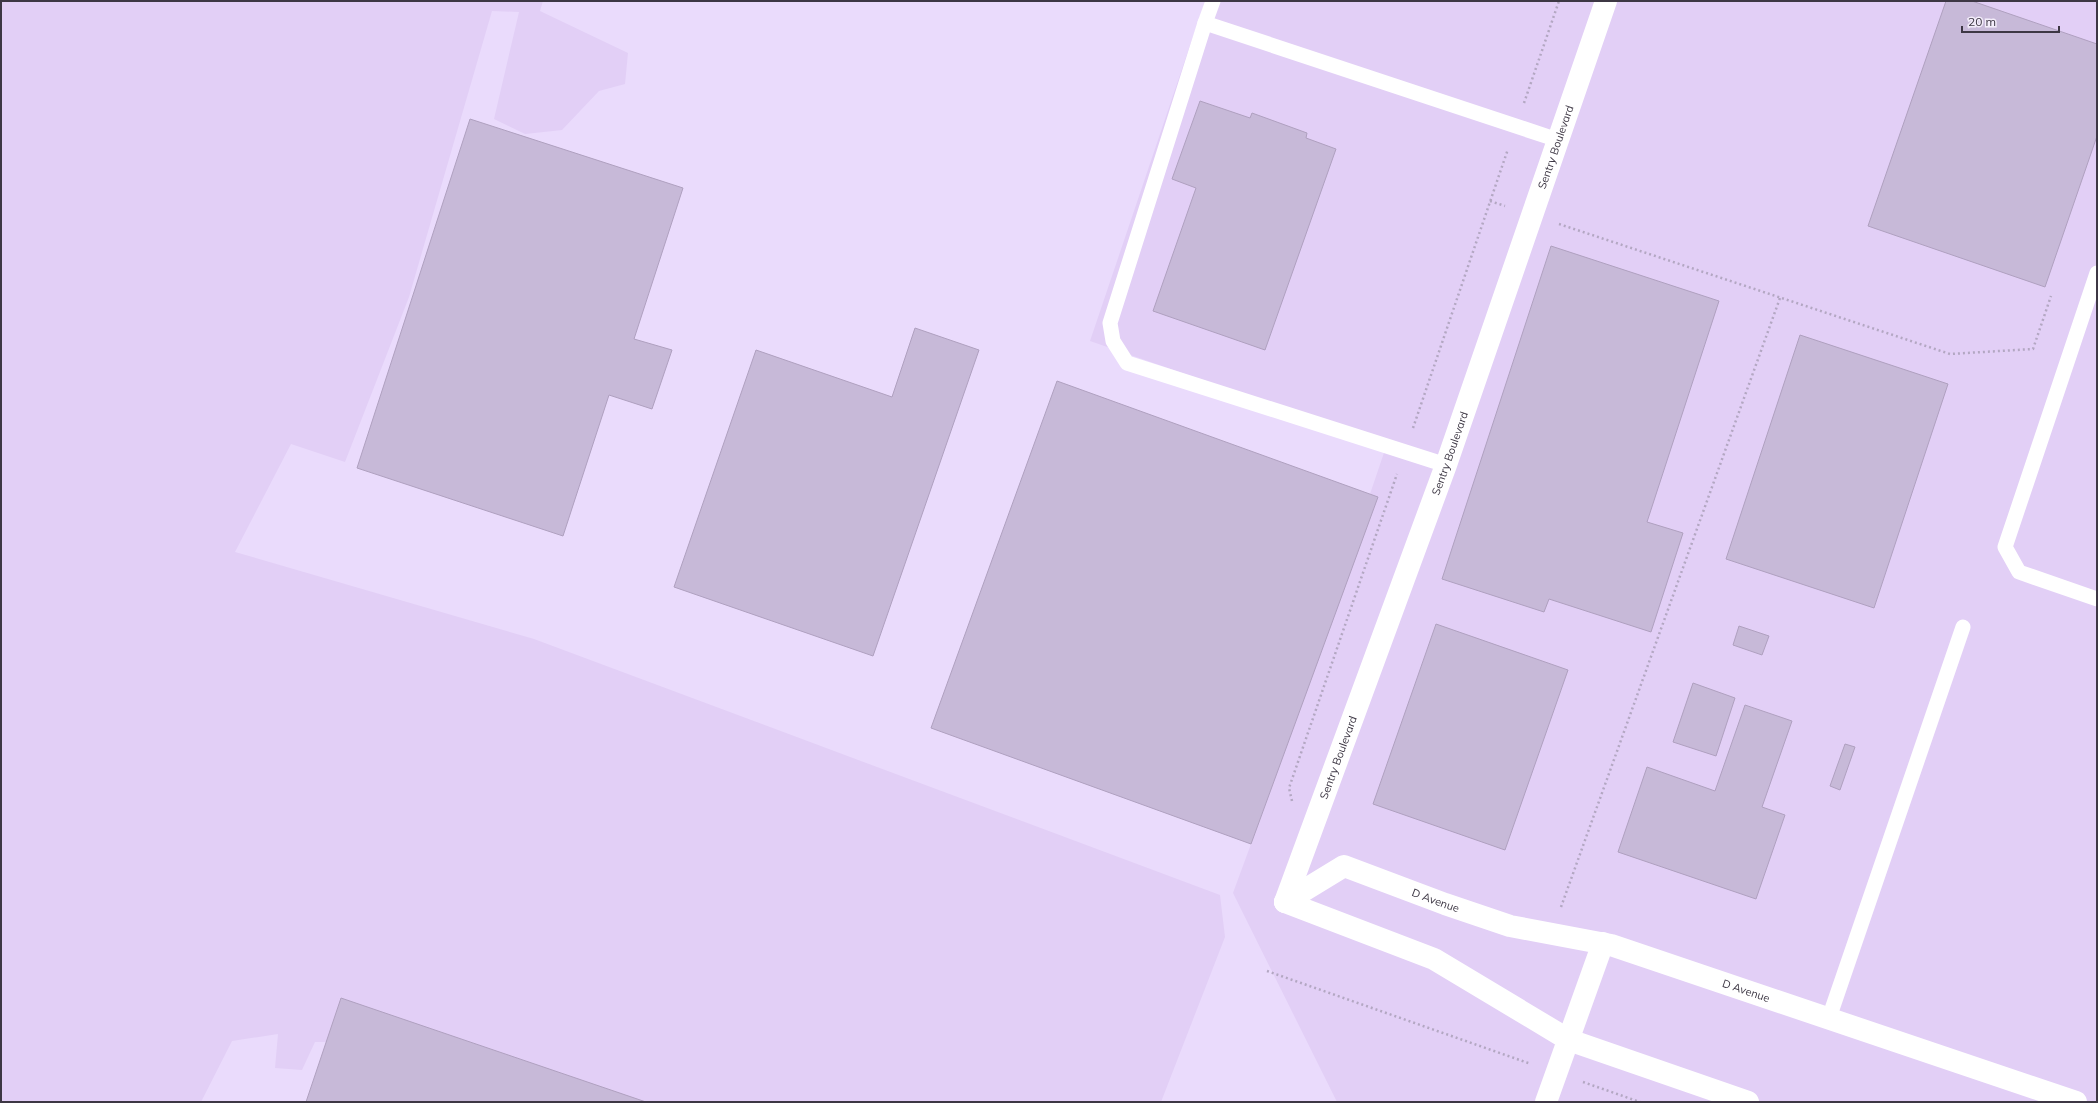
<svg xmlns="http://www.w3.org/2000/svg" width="2098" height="1103" viewBox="0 0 2098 1103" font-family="Mulish,sans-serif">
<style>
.built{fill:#e2cff6}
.building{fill:#c7b9d8;stroke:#afa0bf}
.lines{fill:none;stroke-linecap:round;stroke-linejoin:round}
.path{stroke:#b3a7c2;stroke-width:2.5;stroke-dasharray:2 3;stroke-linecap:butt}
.lane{stroke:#fff;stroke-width:15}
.street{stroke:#fff;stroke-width:22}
.labels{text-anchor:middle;stroke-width:4;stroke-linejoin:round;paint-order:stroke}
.street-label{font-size:11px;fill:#3d3744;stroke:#f3edfa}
</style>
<rect width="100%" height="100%" fill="#eadbfc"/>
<g class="built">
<polygon points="1,1 543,1 540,11 628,53 625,84 599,91 562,130 525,134 494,119 519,12 492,11 409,297 345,462 291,444 235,552 534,639 1220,895 1225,937 1161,1102 514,1102 351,1042 315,1042 302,1070 275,1068 278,1034 232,1041 201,1102 1,1102"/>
<polygon points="1205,1 2097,1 2097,1102 1337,1102 1233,893 1251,844 1387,444 1090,341"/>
</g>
<g class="building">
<polygon points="1946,1 1972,1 2097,44 2097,136 2045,287 1868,226"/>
<polygon points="1200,101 1250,118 1252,113 1307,133 1306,138 1336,149 1265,350 1153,311 1196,188 1172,179"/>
<polygon points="470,119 683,188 634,339 672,350 652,409 609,395 563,536 357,468"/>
<polygon points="1551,246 1719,301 1647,522 1683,533 1651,632 1549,599 1544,612 1442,579"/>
<polygon points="915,328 979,350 873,656 674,587 756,350 892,397"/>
<polygon points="1800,335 1948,384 1874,608 1726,559"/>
<polygon points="1057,381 1378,497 1251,844 931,728"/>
<polygon points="1436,624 1568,670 1505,850 1373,804"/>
<polygon points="1739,626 1769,636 1762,655 1733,645"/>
<polygon points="1693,683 1735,698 1716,756 1673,742"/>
<polygon points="1745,705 1792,721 1762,807 1785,815 1756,899 1618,852 1647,767 1715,791"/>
<polygon points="1845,744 1855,747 1840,790 1830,786"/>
<polygon points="341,998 646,1102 306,1102"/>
</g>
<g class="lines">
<g class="path">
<polyline points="1524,103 1559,1"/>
<polyline points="1490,201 1505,206"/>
<polyline points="1559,224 1950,354 2033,349 2051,296"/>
<polyline points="1413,428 1508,149"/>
<polyline points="1292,801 1289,788 1397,474"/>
<polyline points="1561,907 1780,298"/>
<polyline points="1267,971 1531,1064"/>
<polyline points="1583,1082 1640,1102"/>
</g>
<g class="lane">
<polyline points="1205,23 1213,1"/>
<polyline points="2097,273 2005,547 2019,572 2097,599"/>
<polyline points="1446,465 1127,363 1113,341 1110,323 1205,23 1558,140"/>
<polyline points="1829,1018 1963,627"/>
</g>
<g class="street">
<path id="s1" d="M1285,902L1446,465L1606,1"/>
<path id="s2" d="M1285,902L1344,866L1445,904L1510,926L1611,945L2076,1102"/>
<polyline points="1285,902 1434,959 1569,1040 1748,1102"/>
<polyline points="1546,1102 1603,943"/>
</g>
</g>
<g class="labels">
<g class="street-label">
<text dy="4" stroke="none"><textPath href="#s1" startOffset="802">Sentry Boulevard</textPath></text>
<text dy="4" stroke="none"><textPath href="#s1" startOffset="478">Sentry Boulevard</textPath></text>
<text dy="4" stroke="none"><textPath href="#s1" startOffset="154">Sentry Boulevard</textPath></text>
<text dy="4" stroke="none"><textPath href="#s2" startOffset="167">D Avenue</textPath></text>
<text dy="4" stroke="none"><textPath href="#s2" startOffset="491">D Avenue</textPath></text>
</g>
</g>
<rect width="2098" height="1103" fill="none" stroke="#3d3744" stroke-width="4"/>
<path d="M1962 26v6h97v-6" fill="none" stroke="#3d3744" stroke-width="2"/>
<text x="1968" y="26" font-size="12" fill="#3d3744" stroke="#f3edfa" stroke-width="3" paint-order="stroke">20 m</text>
</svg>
